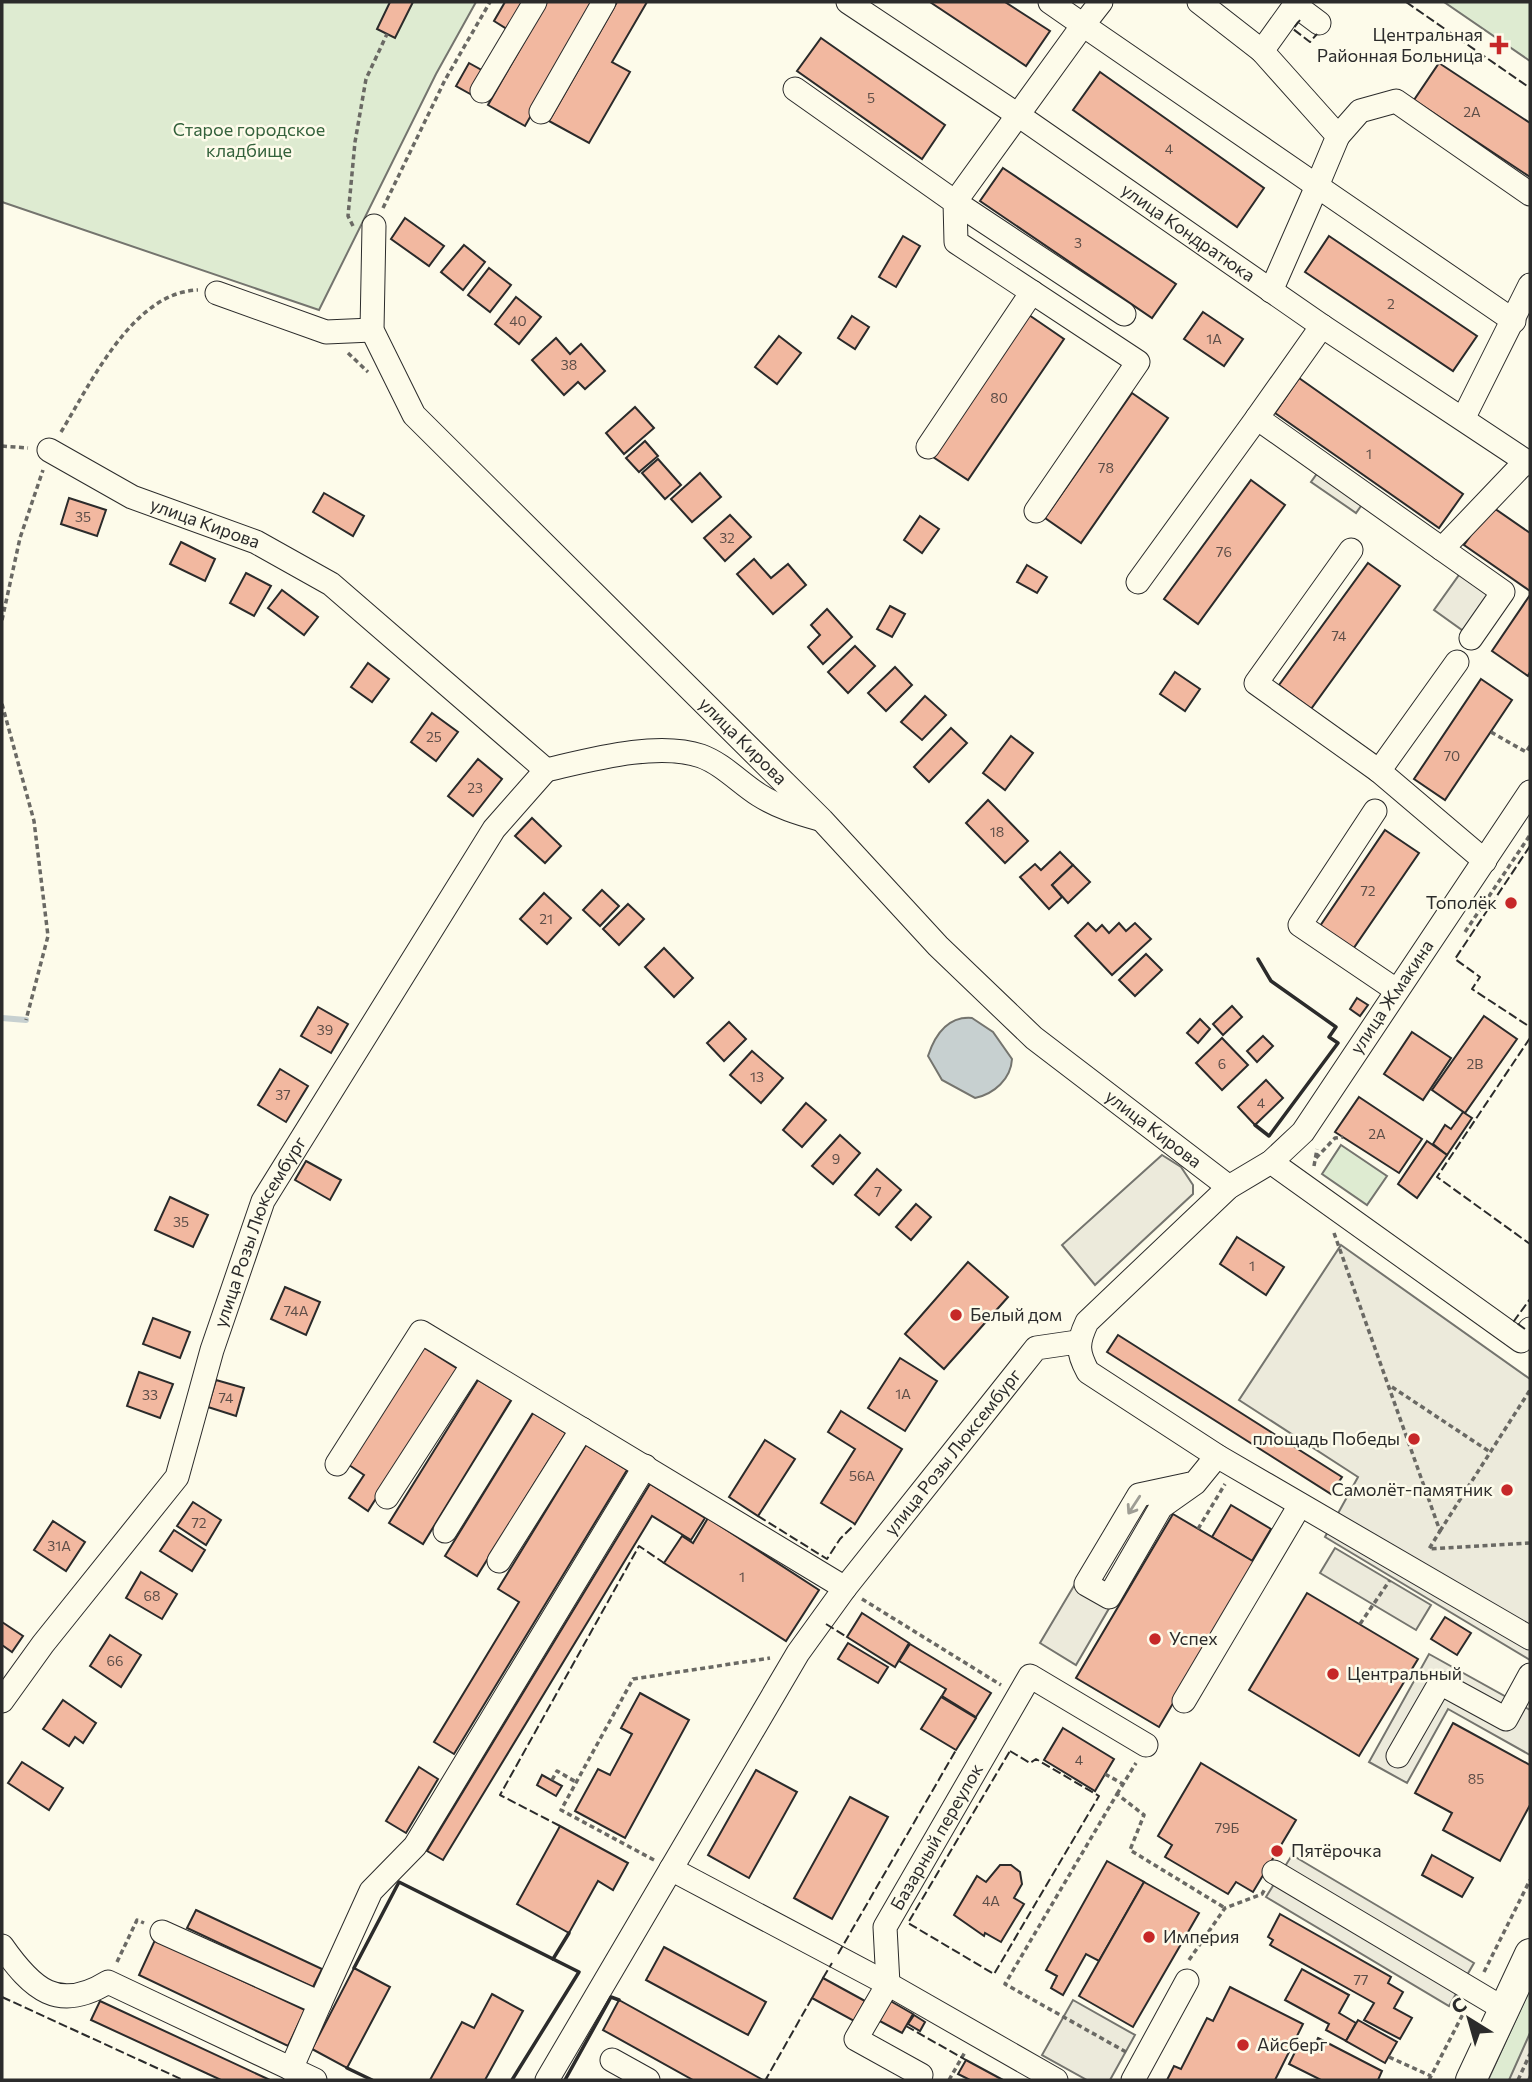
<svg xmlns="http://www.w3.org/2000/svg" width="1532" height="2082" viewBox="0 0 1532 2082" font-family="Commissioner,sans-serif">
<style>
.green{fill:#deebd1;stroke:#74746e;stroke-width:2}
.parking{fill:#eceadb;stroke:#74746e;stroke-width:2}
.water{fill:#c7d0d0;stroke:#74746e;stroke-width:2}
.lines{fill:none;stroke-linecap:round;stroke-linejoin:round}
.stream{stroke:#c7d0d0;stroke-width:6}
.building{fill:#f2b8a0;stroke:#2b2b2b;stroke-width:2}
.minor-casing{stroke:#2b2b2b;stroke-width:25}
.major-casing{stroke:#2b2b2b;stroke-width:32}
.path{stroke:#6a6964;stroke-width:3.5;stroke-dasharray:5 3.5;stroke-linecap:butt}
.minor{stroke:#fdfbea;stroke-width:23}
.major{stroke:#fdfbea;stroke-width:30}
.fence{stroke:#2b2b2b;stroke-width:2;stroke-dasharray:9 3.5;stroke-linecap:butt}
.wall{stroke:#2b2b2b;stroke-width:3.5}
.oneway{stroke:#9e9d94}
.poi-dot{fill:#c62828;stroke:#fdfbea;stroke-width:2.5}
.labels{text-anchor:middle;stroke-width:5;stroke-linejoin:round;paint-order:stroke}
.number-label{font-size:14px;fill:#5d4e48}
.poi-label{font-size:18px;fill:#2b2b2b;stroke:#fdfbea;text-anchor:start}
.park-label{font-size:18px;fill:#34623c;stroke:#fdfbea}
.street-label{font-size:18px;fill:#2b2b2b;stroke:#fdfbea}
</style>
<rect width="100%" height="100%" fill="#fdfbea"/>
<g class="green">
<polygon points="2,2 476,2 436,74 319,310 2,202"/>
<polygon points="1444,2 1530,2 1530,61"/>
<polygon points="1341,1145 1387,1176 1367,1205 1322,1174"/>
<polygon points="1530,1988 1530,2080 1488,2080"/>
</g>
<g class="parking">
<polygon points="1321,468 1366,499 1356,513 1311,482"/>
<polygon points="1464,568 1499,593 1469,635 1434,610"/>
<polygon points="1162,1155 1181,1167 1193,1185 1193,1194 1095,1285 1062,1245"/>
<polygon points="1341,1245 1530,1379 1530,1660 1325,1537 1358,1477 1239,1400"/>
<polygon points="1335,1548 1431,1605 1416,1630 1320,1573"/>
<polygon points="1075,1584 1111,1605 1076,1665 1040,1643"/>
<polygon points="1429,1654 1530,1710 1530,1755 1448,1709 1407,1783 1369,1762"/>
<polygon points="1292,1855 1474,1963 1449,2006 1266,1897"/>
<polygon points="1073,2000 1135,2035 1110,2080 1087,2080 1042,2055"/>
<polygon points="1530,2033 1530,2075 1528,2080 1509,2080"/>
</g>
<path class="water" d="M972,1018L993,1032L1012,1059C1011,1079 994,1094 975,1098L942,1080L928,1056C935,1035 948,1016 972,1018Z"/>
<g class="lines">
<polyline class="stream" points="2,1018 26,1020"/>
</g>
<g class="building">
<polygon points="390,2 413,2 395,38 377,29"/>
<polygon points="505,2 527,2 510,31 494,21"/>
<polygon points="547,2 596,2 525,126 488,105"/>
<polygon points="617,2 647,2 612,62 630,72 589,143 549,121"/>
<polygon points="930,2 1005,2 1050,31 1026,66"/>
<polygon points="821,38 945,125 922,159 797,71"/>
<polygon points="469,63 485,72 472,95 456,86"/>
<polygon points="1439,63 1530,123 1530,177 1414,100"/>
<polygon points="1100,72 1264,188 1237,227 1073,110"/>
<polygon points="1003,168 1176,284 1152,318 980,201"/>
<polygon points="405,218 444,246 429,266 391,239"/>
<polygon points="903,236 920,246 896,287 879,277"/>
<polygon points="1329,236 1477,336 1453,371 1305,272"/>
<polygon points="464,245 485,262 463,290 441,272"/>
<polygon points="489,268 511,285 490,312 468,295"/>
<polygon points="516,297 541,317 519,344 495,324"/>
<polygon points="1203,312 1243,339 1224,366 1184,339"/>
<polygon points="1029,315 1064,339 968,480 933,457"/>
<polygon points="852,316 869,327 855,349 838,338"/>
<polygon points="779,336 801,353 777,384 755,367"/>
<polygon points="556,338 570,354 581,344 605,371 585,389 578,382 564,395 532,360"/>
<polygon points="1299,378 1463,494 1439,528 1275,413"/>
<polygon points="1132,393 1168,418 1081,543 1045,518"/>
<polygon points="635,407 654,428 624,454 606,433"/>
<polygon points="645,441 658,456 639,472 626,458"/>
<polygon points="658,459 681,485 665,499 642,473"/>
<polygon points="700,473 721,497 692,522 671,499"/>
<polygon points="1251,480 1285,505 1198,624 1164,599"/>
<polygon points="324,493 364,516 353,536 313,512"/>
<polygon points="69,498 106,510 97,536 61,524"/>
<polygon points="1491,506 1530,533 1530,591 1464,545"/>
<polygon points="730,515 751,537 725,561 704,538"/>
<polygon points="920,516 939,529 922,553 904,540"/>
<polygon points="181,542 215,559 205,581 170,564"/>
<polygon points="754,559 771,578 788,564 806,585 773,614 737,574"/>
<polygon points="1368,563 1400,586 1311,709 1279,685"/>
<polygon points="1027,565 1047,577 1037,593 1017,582"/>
<polygon points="246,573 271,586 254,616 230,603"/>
<polygon points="282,590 318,617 304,635 268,608"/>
<polygon points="1530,595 1530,672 1528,676 1492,651"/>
<polygon points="890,606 905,614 892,637 877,629"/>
<polygon points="827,609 852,637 823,664 808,647 820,635 811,625"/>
<polygon points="855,646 875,666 848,693 828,672"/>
<polygon points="368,663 389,679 372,702 351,687"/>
<polygon points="895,667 912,685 886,711 868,693"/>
<polygon points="1175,672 1200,689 1185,711 1160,694"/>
<polygon points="1481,679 1512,700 1445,800 1414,779"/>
<polygon points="925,696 946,715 922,740 901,722"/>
<polygon points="432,713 458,732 436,761 411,742"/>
<polygon points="951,728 967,743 929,782 914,767"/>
<polygon points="1011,736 1033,753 1005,790 983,773"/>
<polygon points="478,759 502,779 473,816 448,796"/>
<polygon points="988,800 1028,841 1005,863 966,823"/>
<polygon points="532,818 561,846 545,863 515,836"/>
<polygon points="1385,830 1419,853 1351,952 1318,929"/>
<polygon points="1060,852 1073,865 1052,885 1062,897 1049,909 1020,877 1035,864 1041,870"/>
<polygon points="1073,865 1090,882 1068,903 1052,885"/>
<polygon points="602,890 619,906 600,926 583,910"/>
<polygon points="544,893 571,918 547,944 520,919"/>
<polygon points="628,904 644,919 619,945 603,929"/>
<polygon points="1088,923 1096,931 1102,925 1109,933 1119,923 1126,931 1135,923 1151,939 1112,975 1075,936"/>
<polygon points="664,948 693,978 674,997 645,967"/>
<polygon points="1146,954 1162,970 1135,996 1119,980"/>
<polygon points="1357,998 1368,1005 1360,1016 1350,1009"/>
<polygon points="1232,1006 1242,1017 1223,1035 1213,1024"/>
<polygon points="318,1007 348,1024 331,1053 301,1036"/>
<polygon points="1484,1016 1517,1039 1465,1113 1432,1090"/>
<polygon points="1200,1019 1210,1029 1198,1043 1187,1033"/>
<polygon points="729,1022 746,1039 724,1061 707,1043"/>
<polygon points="1412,1032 1451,1058 1423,1100 1384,1074"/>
<polygon points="1263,1036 1273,1046 1257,1062 1247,1051"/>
<polygon points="1222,1038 1248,1065 1222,1090 1196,1063"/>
<polygon points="752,1051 783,1078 761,1103 730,1075"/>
<polygon points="280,1069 308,1086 286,1122 258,1105"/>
<polygon points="1266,1080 1283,1098 1255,1125 1238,1107"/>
<polygon points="1359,1097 1422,1139 1399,1173 1335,1132"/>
<polygon points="806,1103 826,1120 802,1147 783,1130"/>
<polygon points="1463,1112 1472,1118 1447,1155 1433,1144 1445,1125 1451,1129"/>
<polygon points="840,1135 860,1153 833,1184 812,1166"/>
<polygon points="1427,1141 1447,1155 1417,1198 1398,1184"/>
<polygon points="306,1161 341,1180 330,1200 295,1180"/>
<polygon points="877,1169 901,1190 879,1215 855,1195"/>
<polygon points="170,1197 208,1215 193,1247 155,1230"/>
<polygon points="916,1204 931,1217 911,1240 896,1227"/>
<polygon points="1237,1237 1284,1267 1266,1295 1220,1264"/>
<polygon points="968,1262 1008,1297 944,1369 905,1334"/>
<polygon points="285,1287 320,1302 306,1335 271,1319"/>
<polygon points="153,1318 190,1332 180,1358 143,1344"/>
<polygon points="1118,1335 1342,1477 1331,1494 1107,1352"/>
<polygon points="423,1347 458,1369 368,1511 349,1498 364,1475 349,1465"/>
<polygon points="900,1358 937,1381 905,1431 868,1408"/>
<polygon points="139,1372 173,1384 160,1418 127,1406"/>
<polygon points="216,1380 244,1388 236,1416 208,1407"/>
<polygon points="478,1380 511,1400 423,1544 389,1523"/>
<polygon points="841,1411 902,1449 855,1524 821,1503 855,1449 828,1432"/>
<polygon points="533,1413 566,1433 477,1576 445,1556"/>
<polygon points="765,1440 795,1459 758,1516 729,1497"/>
<polygon points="586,1445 627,1470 454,1754 434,1742 519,1602 498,1589"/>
<polygon points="650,1484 705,1518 691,1540 652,1516 443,1860 427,1851"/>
<polygon points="193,1502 221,1520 206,1545 177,1526"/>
<polygon points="1231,1505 1271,1529 1252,1561 1212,1537"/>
<polygon points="1173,1514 1256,1563 1159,1727 1076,1678"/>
<polygon points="708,1518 819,1590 786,1641 664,1563 682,1536 693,1543"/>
<polygon points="53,1521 85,1542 66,1571 34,1550"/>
<polygon points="174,1530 205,1550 192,1571 160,1551"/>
<polygon points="141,1572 177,1594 162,1619 126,1598"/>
<polygon points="1307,1593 1418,1659 1359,1756 1249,1690"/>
<polygon points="862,1613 909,1643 895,1667 847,1637"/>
<polygon points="1445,1617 1471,1633 1457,1655 1431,1639"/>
<polygon points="2,1622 23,1636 12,1652 2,1645"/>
<polygon points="110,1635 141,1655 121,1687 90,1666"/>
<polygon points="848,1643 888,1667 878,1683 838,1659"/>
<polygon points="910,1644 991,1693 976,1717 942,1696 946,1689 899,1661"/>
<polygon points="640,1693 689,1720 625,1838 575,1811 598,1769 610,1775 632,1734 621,1728"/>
<polygon points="941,1697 976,1718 956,1750 921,1729"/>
<polygon points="63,1700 96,1723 83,1743 75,1737 69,1746 43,1729"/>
<polygon points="1453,1723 1530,1765 1530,1805 1500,1861 1443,1830 1452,1813 1415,1793"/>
<polygon points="1063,1728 1114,1759 1095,1791 1044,1760"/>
<polygon points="22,1762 63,1788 49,1810 8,1783"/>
<polygon points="1201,1763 1296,1820 1253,1892 1236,1882 1228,1894 1165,1857 1172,1845 1158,1836"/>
<polygon points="419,1767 438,1779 406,1833 386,1821"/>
<polygon points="756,1770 797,1792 749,1878 708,1855"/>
<polygon points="542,1775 562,1786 556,1796 537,1785"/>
<polygon points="850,1797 888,1817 832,1919 794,1898"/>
<polygon points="560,1826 628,1863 613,1890 598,1881 569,1933 517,1904"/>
<polygon points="1432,1855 1473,1878 1462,1897 1422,1875"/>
<polygon points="1107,1861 1144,1882 1099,1961 1086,1954 1063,1995 1051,1988 1057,1976 1046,1970"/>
<polygon points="1000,1865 1011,1865 1020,1872 1022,1884 1014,1898 1024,1904 1001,1942 985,1933 984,1936 954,1915 977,1876 986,1882"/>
<polygon points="1144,1882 1199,1913 1133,2027 1079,1996"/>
<polygon points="196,1910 322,1969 313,1987 187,1928"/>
<polygon points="1280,1914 1391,1977 1388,1983 1403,1992 1394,2008 1412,2018 1400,2039 1364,2020 1374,2003 1270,1945 1273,1940 1268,1937"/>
<polygon points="155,1940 305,2010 288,2046 139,1975"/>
<polygon points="664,1947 766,2002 748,2035 646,1980"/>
<polygon points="354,1968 390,1987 347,2068 312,2049"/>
<polygon points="1302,1969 1349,1995 1339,2013 1356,2023 1346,2041 1326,2030 1329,2024 1285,2000"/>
<polygon points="823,1978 865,2001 854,2021 812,1998"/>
<polygon points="1230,1987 1303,2024 1275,2080 1167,2080 1174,2066 1181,2069 1207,2018 1213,2021"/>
<polygon points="492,1994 523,2011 485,2080 430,2080 462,2022 474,2028"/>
<polygon points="887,1999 913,2014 902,2033 876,2019"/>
<polygon points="619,2000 763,2080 693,2080 603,2030"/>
<polygon points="100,2001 270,2080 221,2080 91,2020"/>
<polygon points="914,2015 925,2022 920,2031 908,2024"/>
<polygon points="1358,2020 1397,2042 1385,2063 1346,2041"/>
<polygon points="1318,2038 1382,2071 1378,2080 1321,2080 1289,2064 1300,2042 1313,2049"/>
<polygon points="966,2060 1003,2080 970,2080 958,2074"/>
</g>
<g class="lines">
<g class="minor-casing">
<g id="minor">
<path id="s1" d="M848,2L1018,115L1322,326L1530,464"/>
<polyline points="1050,2 1083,25 955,202 1124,314"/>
<polyline points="1101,2 1083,25 1317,186 1338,136 1262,51 1199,2"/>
<polyline points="1262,51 1295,5 1319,23"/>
<polyline points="795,89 955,202 956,242 1138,362 1036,511"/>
<polyline points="482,91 535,2"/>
<polyline points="541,112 604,2"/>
<polyline points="1338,136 1360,111 1396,101 1530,194"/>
<path id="s2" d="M374,226L372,330L414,415L822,820L938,946L1034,1038L1229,1187"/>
<polyline points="1271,291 1317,186 1514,321"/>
<polyline points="217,293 326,332 372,330"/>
<polyline points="1322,326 1257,418 1442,549"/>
<polyline points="1464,417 1530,285"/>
<polyline points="928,447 1032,292"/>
<path id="s3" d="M49,450L132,497L256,542L331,584L546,770"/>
<polyline points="1351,550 1256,683 1379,771 1485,861"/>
<polyline points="1138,582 1257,418"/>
<polyline points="1471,638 1503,592 1442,549 1526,461"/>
<path d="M546,770C590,760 657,741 701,756C723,764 740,783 759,795C778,807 798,813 819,819"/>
<polyline points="1379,771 1457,662"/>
<path d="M1530,792L1303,1132L1271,1162L1229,1187L1087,1322C1077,1343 1077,1352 1088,1372L1217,1456L1530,1638"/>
<polyline points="1375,811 1300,925 1396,990"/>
<polyline points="1271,1162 1521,1341 1530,1329"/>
<polyline points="337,1464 421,1332 845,1588"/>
<polyline points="1195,1483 1139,1495 1086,1584 1109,1597 1161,1507 1195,1483 1217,1456"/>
<polyline points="387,1497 473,1364"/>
<polyline points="445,1531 528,1397"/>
<polyline points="499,1561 582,1429"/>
<path id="s4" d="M2,1701L43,1644L177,1477L212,1350L263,1201L494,829L546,770"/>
<polyline points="1184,1701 1300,1505"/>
<polyline points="1398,1756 1440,1683 1506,1719 1530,1675"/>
<polyline points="671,1869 888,1984 1056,2080"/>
<polyline points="1274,1872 1504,2009"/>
<polyline points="162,1932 320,2003 291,2069"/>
<path d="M2,1946C32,1989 58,2013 108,1982L315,2080"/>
<path id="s5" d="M888,1984L885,1927L1030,1676L1146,1745"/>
<polyline points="888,1984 856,2039 921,2075"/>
<polyline points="320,2003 371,1891 415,1846 645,1466"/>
<polyline points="612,2060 648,2080"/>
<path id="s6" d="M547,2080L798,1653L845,1588L1036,1348L1077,1342"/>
<polyline points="1133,2080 1187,1981"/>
</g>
</g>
<g class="major-casing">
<polyline id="major" points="1471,2080 1530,1954"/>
</g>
<g class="path">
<polyline points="383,208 445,80 490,2"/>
<polyline points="353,226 348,216 355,142 366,79 387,34"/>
<polyline points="348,353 368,372"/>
<path d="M61,432C91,383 133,292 198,290"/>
<polyline points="2,446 28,448"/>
<polyline points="2,620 20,538 43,470"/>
<polyline points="2,704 34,821 48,936 26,1020"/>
<polyline points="1491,732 1526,752 1530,746"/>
<polyline points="1465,932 1530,835"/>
<polyline points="1316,1158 1335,1138 1343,1137"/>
<polyline points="1314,1166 1317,1149"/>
<polyline points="1334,1233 1440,1531 1429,1549 1530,1543"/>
<polyline points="1392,1387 1490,1452"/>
<polyline points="1198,1529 1225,1484"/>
<polyline points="1440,1531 1530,1390"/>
<polyline points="862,1599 1001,1685"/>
<polyline points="1360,1624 1390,1580"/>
<polyline points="1105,1774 1123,1784"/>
<polyline points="552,1780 557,1771 576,1782"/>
<polyline points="1117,1794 1136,1763"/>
<polyline points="654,1860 561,1810 633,1679 770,1658"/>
<polyline points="1189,1960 1225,1908 1262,1894 1265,1889"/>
<polyline points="117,1962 137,1920 144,1923"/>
<polyline points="1484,1972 1530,1880"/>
<polyline points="1126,2052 1005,1984 1117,1794 1144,1815 1130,1850 1225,1908"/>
<polyline points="1389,2057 1431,2076"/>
<polyline points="949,2080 965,2052"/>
<polyline points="1429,2080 1465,2010"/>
<polyline points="1518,2080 1530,2054"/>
</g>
<use href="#minor" class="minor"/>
<use href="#major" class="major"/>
<g class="fence">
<polyline points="1406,2 1530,88"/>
<polyline points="1300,20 1293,29 1310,42 1317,34"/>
<polyline points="1530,846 1455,959 1480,977 1472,989 1530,1027"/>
<polyline points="1530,1038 1437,1177 1530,1244"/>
<polyline points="1525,1329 1514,1321 1530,1299"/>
<polyline points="758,1516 827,1559 840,1539 855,1524"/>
<polyline points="826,1624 847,1637"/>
<polygon points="1010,1751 1030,1763 1036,1759 1099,1796 994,1974 908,1923"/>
<polyline points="560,1826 500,1795 639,1546 664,1563"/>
<polyline points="838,1954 956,1750"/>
<polyline points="823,1978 832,1963"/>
<polyline points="2,1997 183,2080"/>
<polyline points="906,2026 966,2060"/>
<polyline points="769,2080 766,2079 812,1998"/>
</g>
<g class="wall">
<polyline points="1255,1125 1269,1136 1338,1043 1329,1037 1336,1027 1271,981 1258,959"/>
<polyline points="553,1959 569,1933"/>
<polyline points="354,1968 399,1882 579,1972 512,2080"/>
<polyline points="347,2068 372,2080"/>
<polyline points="565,2080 611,1997 619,2000"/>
</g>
</g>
<defs><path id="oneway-shaft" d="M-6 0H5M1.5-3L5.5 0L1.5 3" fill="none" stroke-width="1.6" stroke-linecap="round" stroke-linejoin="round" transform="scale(1.75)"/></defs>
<use class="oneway" href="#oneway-shaft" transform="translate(1134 1505) rotate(123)"/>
<g class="poi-dot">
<path d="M1495.5 34.5h7v7h7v7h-7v7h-7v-7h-7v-7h7z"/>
<circle cx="1511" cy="903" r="7"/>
<circle cx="956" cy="1315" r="7"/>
<circle cx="1414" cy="1439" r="7"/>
<circle cx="1507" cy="1490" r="7"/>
<circle cx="1155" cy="1639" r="7"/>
<circle cx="1333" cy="1674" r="7"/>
<circle cx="1277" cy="1851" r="7"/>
<circle cx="1149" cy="1937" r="7"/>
<circle cx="1243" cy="2045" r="7"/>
</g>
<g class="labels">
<g class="number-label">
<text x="871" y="103">5</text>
<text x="1472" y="117">2А</text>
<text x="1169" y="154">4</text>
<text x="1078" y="248">3</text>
<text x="1391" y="309">2</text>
<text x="518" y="326">40</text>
<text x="1214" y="344">1А</text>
<text x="569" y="370">38</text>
<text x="999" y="403">80</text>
<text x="1369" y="459">1</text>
<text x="1106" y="473">78</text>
<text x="83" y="522">35</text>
<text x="727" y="543">32</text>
<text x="1224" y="557">76</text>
<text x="1339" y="641">74</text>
<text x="434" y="742">25</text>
<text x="1452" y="761">70</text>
<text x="475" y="793">23</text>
<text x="997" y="837">18</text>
<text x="1368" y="896">72</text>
<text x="546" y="924">21</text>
<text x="325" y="1035">39</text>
<text x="1222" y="1069">6</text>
<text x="1475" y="1069">2В</text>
<text x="757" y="1082">13</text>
<text x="283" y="1100">37</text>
<text x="1261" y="1108">4</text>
<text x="1377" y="1139">2А</text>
<text x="836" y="1164">9</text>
<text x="878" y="1197">7</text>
<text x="181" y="1227">35</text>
<text x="1252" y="1271">1</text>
<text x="296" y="1316">74А</text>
<text x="903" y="1399">1А</text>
<text x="150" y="1400">33</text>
<text x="226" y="1403">74</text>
<text x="862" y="1481">56А</text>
<text x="199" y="1528">72</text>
<text x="59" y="1551">31А</text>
<text x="742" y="1582">1</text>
<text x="152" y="1601">68</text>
<text x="115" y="1666">66</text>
<text x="1079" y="1765">4</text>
<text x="1476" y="1784">85</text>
<text x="1227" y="1833">79Б</text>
<text x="991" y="1906">4А</text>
<text x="1361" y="1985">77</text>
</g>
<g class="poi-label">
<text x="1483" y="41" text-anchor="end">Центральная<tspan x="1483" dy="21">Районная Больница</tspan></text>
<text x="1497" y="909" text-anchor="end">Тополёк</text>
<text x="970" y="1321">Белый дом</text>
<text x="1400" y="1445" text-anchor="end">площадь Победы</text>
<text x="1493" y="1496" text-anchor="end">Самолёт-памятник</text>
<text x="1169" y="1645">Успех</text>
<text x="1347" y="1680">Центральный</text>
<text x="1291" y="1857">Пятёрочка</text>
<text x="1163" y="1943">Империя</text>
<text x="1257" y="2051">Айсберг</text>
</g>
<g class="park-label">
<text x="249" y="136">Старое городское<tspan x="249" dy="21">кладбище</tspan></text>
</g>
<g class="street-label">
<text dy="6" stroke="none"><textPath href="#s1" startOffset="411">улица Кондратюка</textPath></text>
<text dy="6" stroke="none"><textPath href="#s3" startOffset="173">улица Кирова</textPath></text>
<text dy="6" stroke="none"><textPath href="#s2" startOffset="662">улица Кирова</textPath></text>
<text transform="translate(1392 997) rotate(-56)" y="6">улица Жмакина</text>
<text dy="6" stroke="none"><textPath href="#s2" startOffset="1228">улица Кирова</textPath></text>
<text dy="6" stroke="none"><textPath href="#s4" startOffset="544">улица Розы Люксембург</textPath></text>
<text dy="6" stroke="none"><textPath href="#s6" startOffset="749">улица Розы Люксембург</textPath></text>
<text dy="6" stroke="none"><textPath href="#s5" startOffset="161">Базарный переулок</textPath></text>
</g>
</g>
<rect width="1532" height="2082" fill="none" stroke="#2b2b2b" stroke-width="7"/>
<g transform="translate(1469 2019) rotate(323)" stroke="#fdfbea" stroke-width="5" paint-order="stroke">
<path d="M0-5L12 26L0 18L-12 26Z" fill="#2b2b2b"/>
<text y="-10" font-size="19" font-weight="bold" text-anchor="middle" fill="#2b2b2b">С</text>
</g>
</svg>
